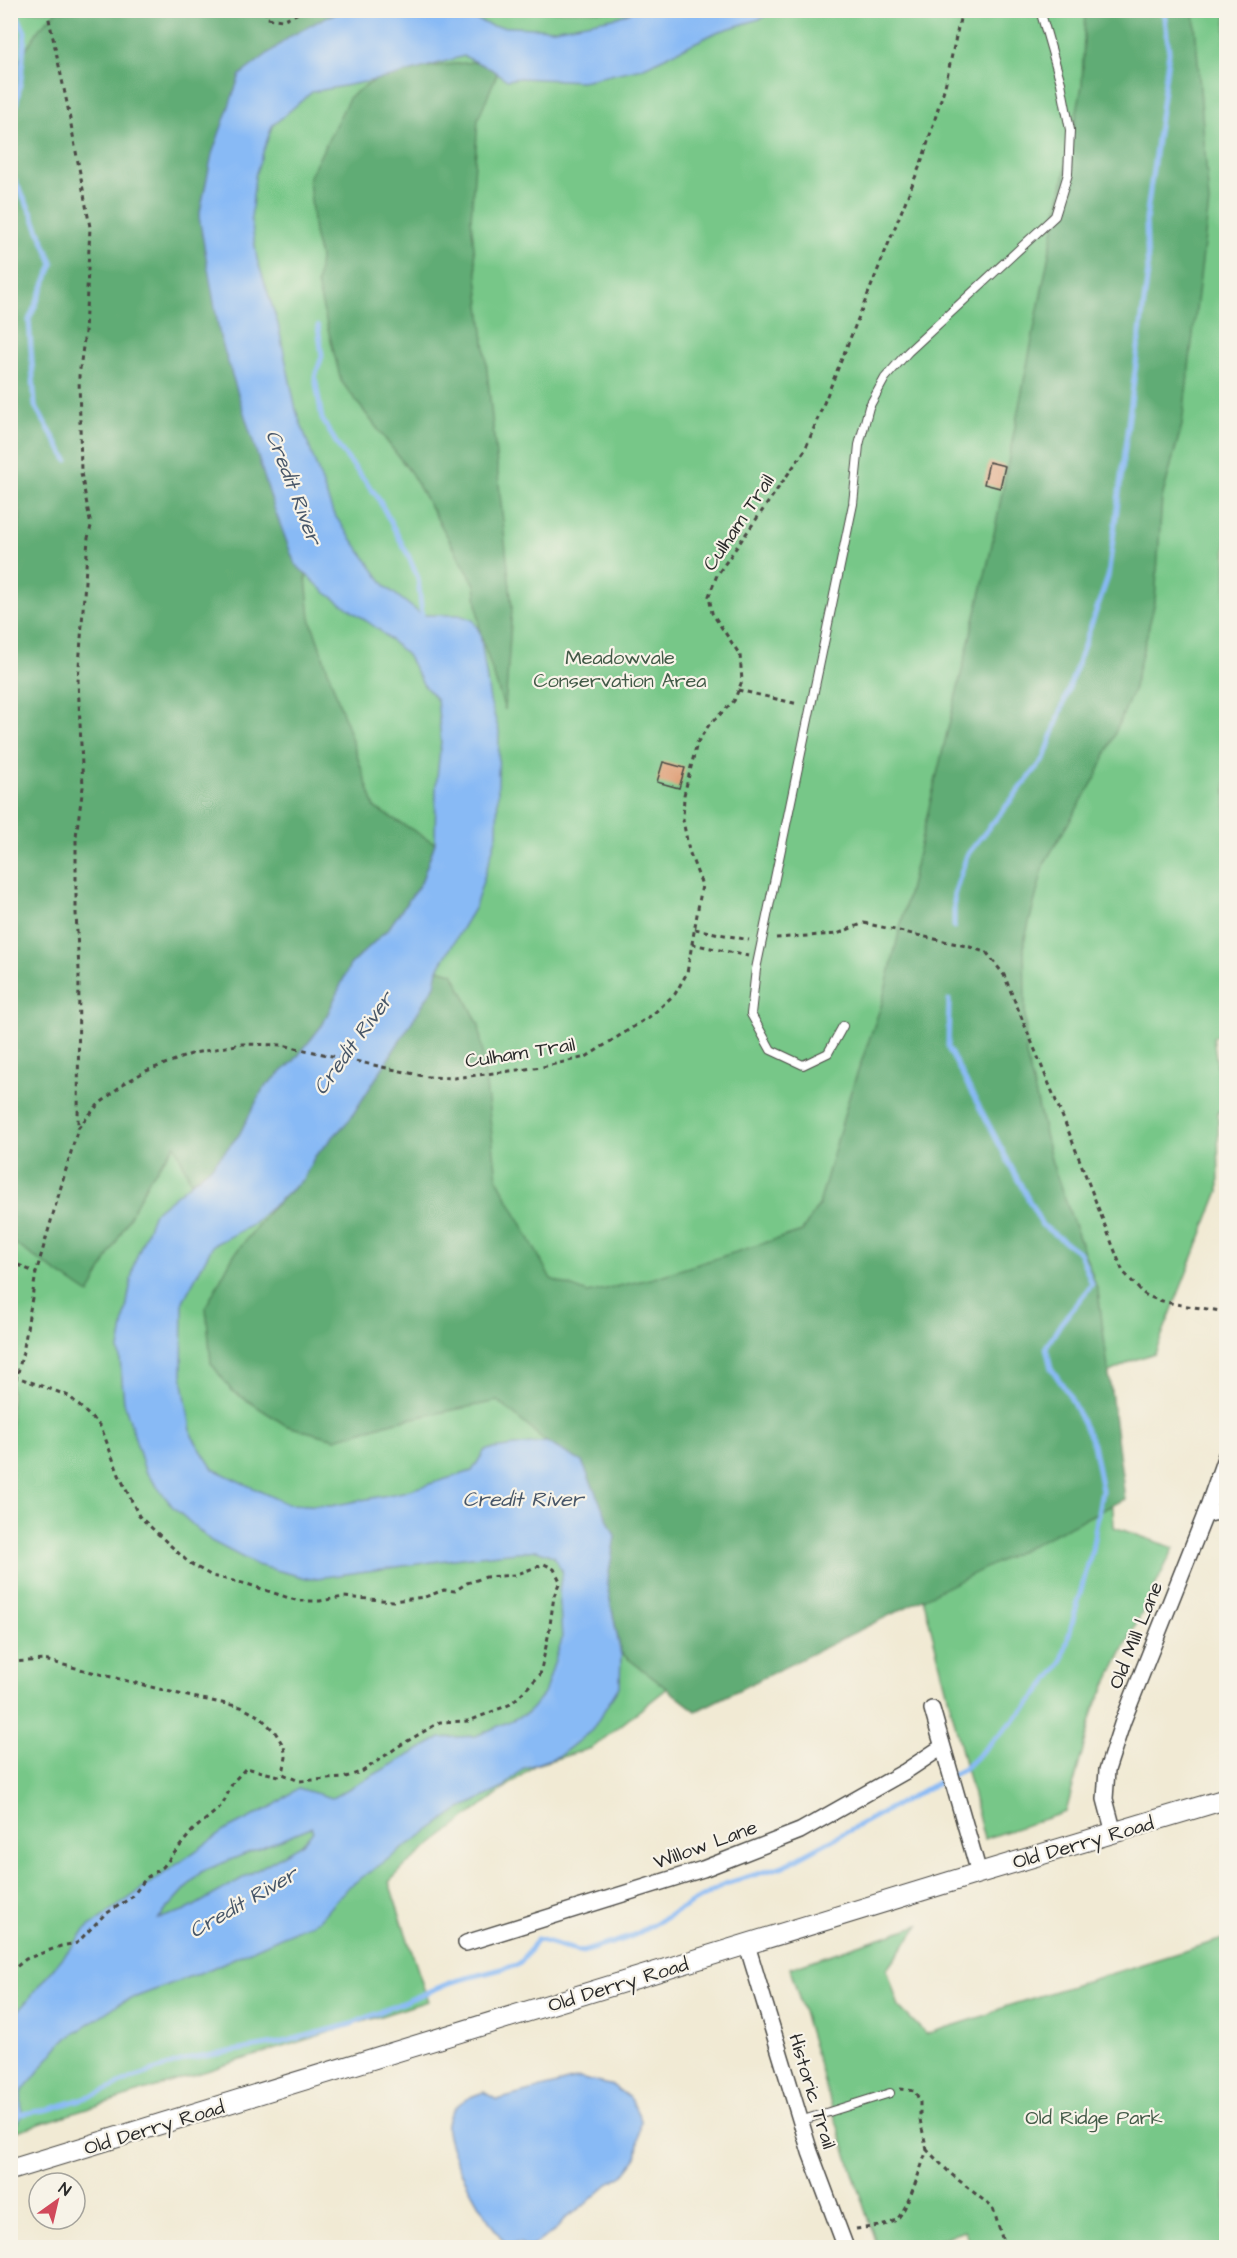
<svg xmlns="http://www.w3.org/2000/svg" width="1237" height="2258" viewBox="0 0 1237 2258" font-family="'Architects Daughter',sans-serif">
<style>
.green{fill:#77c788;stroke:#51795a;stroke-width:1.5}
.forest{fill:#61ac74;stroke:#466c50;stroke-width:1.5}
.water{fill:#88baf5;stroke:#5a7290;stroke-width:1.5;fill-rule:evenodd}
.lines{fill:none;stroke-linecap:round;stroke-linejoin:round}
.stream{stroke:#88baf5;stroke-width:5}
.building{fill:#de9e76}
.service-casing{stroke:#494844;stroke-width:10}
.minor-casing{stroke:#494844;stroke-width:18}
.tertiary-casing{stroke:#494844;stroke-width:22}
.path{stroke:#494844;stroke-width:3;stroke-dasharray:4.5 4.5;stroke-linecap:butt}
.service{stroke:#fff;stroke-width:8}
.minor{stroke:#fff;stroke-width:15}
.tertiary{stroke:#fff;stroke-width:20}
.labels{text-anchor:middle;stroke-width:4.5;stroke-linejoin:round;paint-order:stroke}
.street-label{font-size:20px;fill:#2b2b2b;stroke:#f7f3e8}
.park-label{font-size:20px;fill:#425a47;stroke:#f7f3e8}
.water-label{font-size:21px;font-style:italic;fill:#475668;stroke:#f7f3e8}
</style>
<rect width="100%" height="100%" fill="#f7f3e8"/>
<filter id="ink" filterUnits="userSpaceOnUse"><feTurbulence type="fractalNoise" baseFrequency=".0167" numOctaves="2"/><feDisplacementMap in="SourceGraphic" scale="12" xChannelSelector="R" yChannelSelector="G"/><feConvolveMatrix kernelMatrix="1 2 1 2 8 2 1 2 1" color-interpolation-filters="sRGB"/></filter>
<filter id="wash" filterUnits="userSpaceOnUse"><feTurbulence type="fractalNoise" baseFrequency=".008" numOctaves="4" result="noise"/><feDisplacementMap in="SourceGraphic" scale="24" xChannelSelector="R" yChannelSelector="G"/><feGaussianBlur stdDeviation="1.35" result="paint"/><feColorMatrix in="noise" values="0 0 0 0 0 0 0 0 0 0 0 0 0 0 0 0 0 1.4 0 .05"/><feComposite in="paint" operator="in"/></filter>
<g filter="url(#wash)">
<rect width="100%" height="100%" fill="#f1ead4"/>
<g class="green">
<polygon points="11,11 1226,11 1226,1035 1213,1037 1219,1077 1226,1076 1226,1112 1218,1111 1219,1191 1155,1353 1134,1360 1096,1379 1112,1494 1114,1527 1174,1548 1094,1709 1066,1812 984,1839 921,1589 688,1672 592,1748 535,1765 408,1863 389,1882 428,2001 11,2133"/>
<polygon points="919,1925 887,1969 899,2007 926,2034 984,2016 1004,2007 1226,1938 1226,2247 972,2247 964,2231 919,2247 877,2247 829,2099 790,1968"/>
</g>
<g class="forest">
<polygon points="57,11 346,11 328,16 259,130 237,316 300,515 310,618 375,808 435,843 421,883 388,929 350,965 323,1024 294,1061 263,1089 239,1135 213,1165 191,1182 175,1145 150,1178 89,1294 11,1241 10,576 21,513 10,481 10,74 39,29"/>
<polygon points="1085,11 1194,11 1209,203 1182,425 1162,498 1155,602 1133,691 1096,777 1045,862 1024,942 1026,1055 1052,1163 1098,1291 1125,1499 696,1711 621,1653 607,1585 615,1536 582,1462 546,1442 498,1401 393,1422 335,1439 287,1426 231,1390 211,1363 206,1307 233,1256 270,1210 303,1179 315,1156 350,1119 435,985 438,969 453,973 479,1025 497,1178 551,1279 588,1293 654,1278 802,1231 819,1205 850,1094 882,1003 990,554 1082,86"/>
<polygon points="493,60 502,62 478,119 471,219 512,607 505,710 480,633 475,585 411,473 341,381 317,285 320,258 314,233 309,178 350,96 389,71"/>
</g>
<g class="water">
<path d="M346,11H454L492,26L554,29L618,17L633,11H771L763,18L717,32L642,68L582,81L519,78L507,80L491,69L464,56L391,77L312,92L272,126L255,176L251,219L257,259L278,324L296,410L333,513L386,587L422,615H459L473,620L480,633L490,701L499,731L497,835L475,907L438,969L435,985L350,1119L315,1156L303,1179L250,1226L213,1245L183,1301L182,1377L192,1436L213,1469L287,1504L331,1506L403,1492L472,1471L485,1450L546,1442L582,1462L615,1536L607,1585L621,1655L620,1685L592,1730L559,1756L522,1769L503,1788L458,1810L347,1888L319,1920L210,1969L120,2003L62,2042L21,2093L22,2116L11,2131V2020L87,1928L224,1831L273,1806L298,1788L332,1798L440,1738L476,1736L528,1713L544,1694L562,1639L559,1591L562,1571L553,1556L537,1550L461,1558L310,1579L257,1565L211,1541L173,1507L145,1471L124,1402L119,1349L134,1264L154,1213L213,1165L239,1135L263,1089L294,1061L323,1024L350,965L388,929L421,883L435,843L436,786L441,741L437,700L423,684L407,655L378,629L325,592L295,564L274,508L220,337L199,217L212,154L240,75L291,36L328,16ZM311,1827L313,1831L300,1845L189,1909L158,1919L201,1872Z"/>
<path d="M579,2078L613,2086L631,2099L641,2120L636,2159L623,2176L608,2184L580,2209L564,2219L555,2231L530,2247L519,2243L507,2244C488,2226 444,2149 447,2124C450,2105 468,2097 484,2092L497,2100Z"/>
</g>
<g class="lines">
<g class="stream">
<polyline points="10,137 21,79 25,32 15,10"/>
<polyline points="10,147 13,177 32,214 53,264 29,320 35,406 67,460"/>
<polyline points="318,326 322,356 315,377 322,419 340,449 377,496 408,555 418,578 422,615"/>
<polyline points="954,927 954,895 967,855 1044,759 1108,577 1148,272 1146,220 1169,52 1164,10"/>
<path d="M10,2116L50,2109L97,2094L135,2077L189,2059L279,2043L351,2024L452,1982L517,1965C527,1959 529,1948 537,1939L582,1952L631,1937L725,1884L783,1866L965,1768L1028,1706L1061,1664L1092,1550L1102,1490L1093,1444L1068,1393L1051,1368L1046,1347L1061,1323L1092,1284L1080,1253L1042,1225L948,1048L949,1000"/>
</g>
</g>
<g id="blocks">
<g class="building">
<polygon points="989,462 1005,466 1000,488 984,484"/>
<polygon points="663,762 685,768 679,788 657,782"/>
</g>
</g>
</g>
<g filter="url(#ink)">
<use href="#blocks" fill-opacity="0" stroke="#494844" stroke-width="1.5"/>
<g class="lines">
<g class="service-casing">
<g id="service">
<polyline points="843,1026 828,1053 803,1065 771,1050 751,1014 756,969 853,504 859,445 869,407 885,378 908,352 1055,216 1068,174 1070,130 1061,83 1040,10"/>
<polyline points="800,2121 890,2093"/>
</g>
</g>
<g class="minor-casing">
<g id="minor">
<polyline points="1205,1515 1226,1510"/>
<polyline points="932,1709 979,1873"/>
<polyline points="1114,1833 1105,1799 1107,1770 1123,1721 1205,1515 1226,1455"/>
<polyline points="466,1943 703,1869 800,1831 906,1771 942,1747"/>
<polyline points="747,1945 810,2152 846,2248"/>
</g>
</g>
<g class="tertiary-casing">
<polyline id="tertiary" points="10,2170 979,1873 1226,1799"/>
</g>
<g class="path">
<polyline points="47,10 67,103 90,227 85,332 79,376 81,473 91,526 88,538 78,681 83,787 76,836 76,913 79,970 78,1126"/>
<polyline points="265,10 267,18 282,20 306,10"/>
<polyline points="494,10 502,12 526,10"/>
<polyline points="738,690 798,704"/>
<polyline points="695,929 749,940"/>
<path d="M776,938L837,934L864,923L970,947L987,953L1004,975L1068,1130L1123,1272C1131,1279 1136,1287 1143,1293C1156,1304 1207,1308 1226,1312"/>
<polyline points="692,944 748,956"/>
<polyline points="10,1261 36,1273"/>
<polyline points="10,1389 17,1377 24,1347 36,1273 78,1128 97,1106 123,1084 146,1071 194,1053 242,1044 282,1045 428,1077 454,1078 542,1067 586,1057 652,1015 675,994 687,973 702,885 689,851 683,820 684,795 697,743 709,725 734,701 742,681 740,655 712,613 709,596 717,575 805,450 923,158 945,86 962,10"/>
<polyline points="10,1662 44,1660 183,1695 241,1707 260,1717 275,1732 284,1747 286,1757 283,1774"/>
<polyline points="10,1972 26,1959 61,1946 77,1943 104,1915 132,1897 146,1878 163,1867 193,1830 222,1806 233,1782 246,1768 279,1776 283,1774 299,1781 343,1778 363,1771 399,1746 440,1722 469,1721 511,1704 540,1675 549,1632 554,1596 560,1581 554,1569 544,1564 515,1575 486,1577 467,1583 455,1591 444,1590 425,1597 393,1601 344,1597 320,1601 298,1601 247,1584 212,1576 188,1562 139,1516 119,1475 101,1427 69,1396 17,1377"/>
<polyline points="900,2089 915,2091 920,2102 920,2120 927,2150"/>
<path d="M856,2229C868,2227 888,2227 897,2219C909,2207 921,2166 927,2150L951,2174L993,2208L1005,2248"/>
</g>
<use href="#service" class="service"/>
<use href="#minor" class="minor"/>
<use href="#tertiary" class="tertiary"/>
</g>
</g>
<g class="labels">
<g class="street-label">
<text transform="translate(738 522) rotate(-56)" y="7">Culham Trail</text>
<text transform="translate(520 1052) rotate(-9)" y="7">Culham Trail</text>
<text transform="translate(1135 1635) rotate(-68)" y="7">Old Mill Lane</text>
<text transform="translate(1083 1842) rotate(-16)" y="7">Old Derry Road</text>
<text transform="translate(705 1844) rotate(-20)" y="7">Willow Lane</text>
<text transform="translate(618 1984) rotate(-17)" y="7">Old Derry Road</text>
<text transform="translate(813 2091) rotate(73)" y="7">Historic Trail</text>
<text transform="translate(154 2127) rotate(-17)" y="7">Old Derry Road</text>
</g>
<g class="park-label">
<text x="620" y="664">Meadowvale<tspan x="620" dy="23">Conservation Area</tspan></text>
<text x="1094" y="2124">Old Ridge Park</text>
</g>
<g class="water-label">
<text transform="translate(294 487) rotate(69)" y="7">Credit River</text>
<text transform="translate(353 1043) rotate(-54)" y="7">Credit River</text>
<text x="523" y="1506">Credit River</text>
<text transform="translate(243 1902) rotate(-30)" y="7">Credit River</text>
</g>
</g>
<rect width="1237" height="2258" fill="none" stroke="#f7f3e8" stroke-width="36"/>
<g transform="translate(57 2201) rotate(34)"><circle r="28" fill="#f7f3e8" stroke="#a5a39c" stroke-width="1.5"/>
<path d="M0-4.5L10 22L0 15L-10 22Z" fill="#d1495b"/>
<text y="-9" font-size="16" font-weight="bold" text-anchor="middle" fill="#2b2b2b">N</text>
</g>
</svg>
